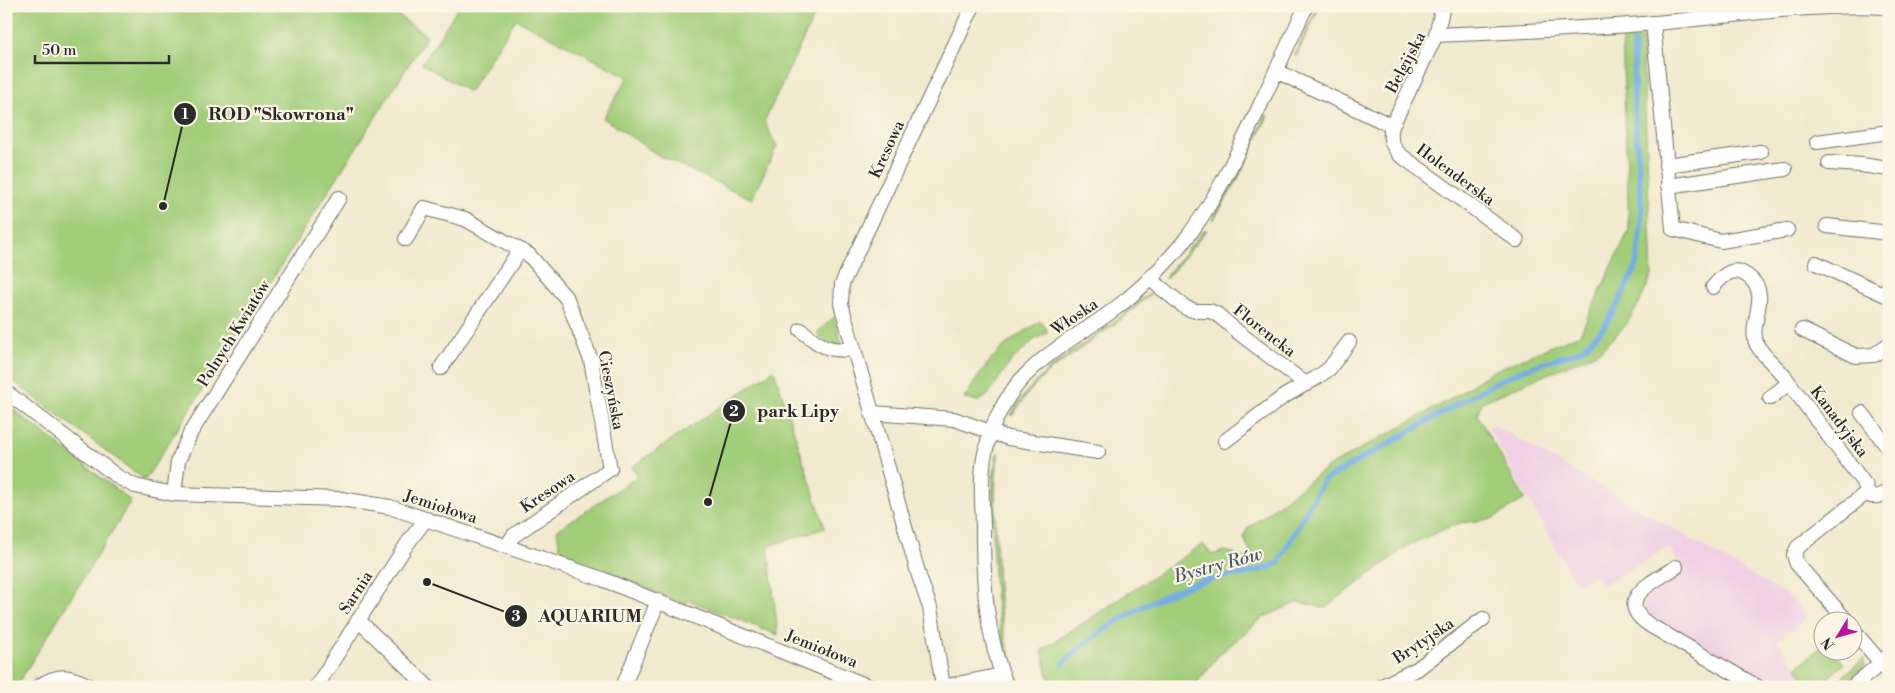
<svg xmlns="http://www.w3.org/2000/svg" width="1895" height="693" viewBox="0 0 1895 693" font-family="'Libre Bodoni',serif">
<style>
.built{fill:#f0d0e4}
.green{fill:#a2cd79;stroke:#667c52}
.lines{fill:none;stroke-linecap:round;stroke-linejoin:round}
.stream{stroke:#74ade4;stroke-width:5.5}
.minor-casing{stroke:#716e64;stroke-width:16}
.minor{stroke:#fff;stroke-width:14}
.labels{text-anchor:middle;stroke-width:4.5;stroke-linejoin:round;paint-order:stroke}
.street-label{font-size:16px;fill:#2b2b2b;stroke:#fcf5e5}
.water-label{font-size:18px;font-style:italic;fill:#45586c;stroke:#fcf5e5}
.leader{fill:none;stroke:#2b2b2b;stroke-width:2}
.callout-dot{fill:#2b2b2b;stroke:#fcf5e5;stroke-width:2}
.mark-label{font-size:15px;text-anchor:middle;font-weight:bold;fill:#fff}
.callout-label{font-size:18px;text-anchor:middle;font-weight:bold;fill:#2b2b2b;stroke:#fcf5e5;stroke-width:4.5;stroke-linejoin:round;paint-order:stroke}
</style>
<rect width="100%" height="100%" fill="#fcf5e5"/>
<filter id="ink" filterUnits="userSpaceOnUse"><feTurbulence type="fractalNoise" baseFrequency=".02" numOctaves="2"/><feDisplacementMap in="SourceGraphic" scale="10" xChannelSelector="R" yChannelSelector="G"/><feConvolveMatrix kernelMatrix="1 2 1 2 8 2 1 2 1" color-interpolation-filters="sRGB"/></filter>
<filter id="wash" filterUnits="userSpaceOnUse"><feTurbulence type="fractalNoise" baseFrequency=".0096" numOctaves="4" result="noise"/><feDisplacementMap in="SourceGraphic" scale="20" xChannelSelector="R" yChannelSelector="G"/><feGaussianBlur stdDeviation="1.12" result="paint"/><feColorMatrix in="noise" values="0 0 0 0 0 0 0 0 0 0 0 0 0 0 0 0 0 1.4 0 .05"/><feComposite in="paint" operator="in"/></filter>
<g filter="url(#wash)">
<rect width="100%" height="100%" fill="#f2eacf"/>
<polygon class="built" points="1493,424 1793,599 1807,617 1777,641 1803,675 1790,687 1772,687 1649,617 1646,611 1645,603 1647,597 1654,590 1683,571 1669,547 1602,585 1596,575 1577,585 1488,428"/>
<g class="green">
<polygon points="6,6 385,6 427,36 145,480 6,376"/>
<polygon points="459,6 819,6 764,122 777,146 752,199 658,155 603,118 628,77 516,19 469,92 422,64"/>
<polygon points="1318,6 1320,6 1296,57 1295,54"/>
<polygon points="1621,6 1640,6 1641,11 1621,12"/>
<polygon points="1638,34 1642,38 1652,275 1640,302 1626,325 1599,352 1482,402 1477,415 1525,499 1492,519 1459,523 1410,544 1325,608 1298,602 1262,618 1218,656 1194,687 1054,687 1048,676 1042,650 1203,544 1212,555 1224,551 1234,553 1240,561 1251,552 1246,543 1244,535 1248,528 1326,468 1451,399 1493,371 1580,334 1629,230 1622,38 1625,35"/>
<polygon points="1266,115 1268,116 1237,181 1213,221 1212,219 1235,181"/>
<polygon points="1204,230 1207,230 1166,279 1166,276"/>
<path d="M1152,293L1122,319L1047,373L1028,393L1012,416L1011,415C1030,379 1065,357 1097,334C1115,321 1132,308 1148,294Z"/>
<path d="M834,317L842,345C832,344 822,343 817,333Z"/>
<path d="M1040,321L1046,328L1047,333L1034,340L1011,361L987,396L979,401L964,399C976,380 989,358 1007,344C1017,336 1029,329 1040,321Z"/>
<polygon points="774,370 825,528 768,546 778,635 688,600 686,604 561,555 557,530 638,476 632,467"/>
<polygon points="6,404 131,501 16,687 6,687"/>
<path d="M999,451C994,479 995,507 996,536C998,594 998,632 1021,687H1018C990,624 992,548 993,479L997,453Z"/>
<polygon points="1822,646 1822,650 1833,651 1844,664 1817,687 1790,687 1803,675 1797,667"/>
<polygon points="1864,658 1865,666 1841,687 1831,687"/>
</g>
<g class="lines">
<path class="stream" d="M1063,664C1090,634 1160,593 1200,582C1226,574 1253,576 1278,563L1323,481L1498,381L1531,367L1577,352L1588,344L1604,327L1619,302L1636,267L1640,240L1642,211L1634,103V43"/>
</g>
</g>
<g filter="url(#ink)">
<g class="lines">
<g class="minor-casing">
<g id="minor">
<polyline points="1653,23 1673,229 1721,241 1787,230"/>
<polyline points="1436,35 1443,6"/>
<path d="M1276,71L1392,126L1436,35C1512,32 1590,29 1666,22C1740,15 1814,3 1889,7"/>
<path d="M1392,126C1389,138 1391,144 1399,154L1517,240"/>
<polyline points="1817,142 1889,132"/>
<polyline points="1829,163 1861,165 1889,169"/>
<polyline points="1666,165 1761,152"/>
<polyline points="1668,186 1785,169"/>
<polyline points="1827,226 1889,233"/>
<polyline points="406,239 424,208 465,219 529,255 567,299 591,360 610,469 513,536 507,546"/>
<polyline points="1816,263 1885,295 1889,285"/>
<polyline points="1150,279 1186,308 1196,311 1210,311 1218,315 1239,333 1306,384"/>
<path d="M1713,287C1725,273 1735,264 1751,279C1771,297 1747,324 1757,345C1763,356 1776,366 1784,376C1812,413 1839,450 1866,486L1867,491L1865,494L1798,547L1794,555L1797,564L1846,620"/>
<path d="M801,330C820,346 828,352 854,349"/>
<polyline points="1802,330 1856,356 1874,355 1889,344"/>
<polyline points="441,368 520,250"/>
<polyline points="6,392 118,477 135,486 174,494 341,499 390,507 602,579 870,687"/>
<polyline points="1770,398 1789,383"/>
<polyline points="872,413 954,419 1008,438 1098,452"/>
<polyline points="1862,413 1889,449"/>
<polyline points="1225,441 1283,397 1316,378 1329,369 1349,342"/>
<polyline points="174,494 178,461 191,432 339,198"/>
<path d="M1865,494C1875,498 1880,497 1889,490"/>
<path d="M1676,567C1653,582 1611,600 1651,626L1758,687"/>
<polyline points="358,620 428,687"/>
<polyline points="1889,655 1881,663 1889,673"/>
<polyline points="943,686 930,608 919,576 841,304 842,284 847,273 973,6"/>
<path d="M38,687C59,672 71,676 92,687"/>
<polyline points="316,687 407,544 426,519"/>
<polyline points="623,687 658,601"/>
<polyline points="942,687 1002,675"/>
<path d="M1007,687C985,634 983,581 983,525C982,501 980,477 985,453C992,420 1009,389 1034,367C1058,345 1087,330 1112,311C1138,292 1161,269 1182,244C1214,204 1235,158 1257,112C1273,77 1290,41 1306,6"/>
<polyline points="1380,687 1417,669 1483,619"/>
<polyline points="1852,687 1881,663 1852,629"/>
</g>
</g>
<use href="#minor" class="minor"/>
</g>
</g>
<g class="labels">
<g class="street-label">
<text transform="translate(1405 62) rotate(-62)" y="6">Belgijska</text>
<text transform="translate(886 149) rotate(-65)" y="6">Kresowa</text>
<text transform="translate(1456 174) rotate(36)" y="6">Holenderska</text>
<text transform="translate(1074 316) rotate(-34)" y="6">Włoska</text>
<text transform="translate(1265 330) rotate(38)" y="6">Florencka</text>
<text transform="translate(233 333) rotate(-58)" y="6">Polnych Kwiatów</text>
<text transform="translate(612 390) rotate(79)" y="6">Cieszyńska</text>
<text transform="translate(1840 421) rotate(53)" y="6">Kanadyjska</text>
<text transform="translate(547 491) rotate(-34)" y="6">Kresowa</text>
<text transform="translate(441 506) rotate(18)" y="6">Jemiołowa</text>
<text transform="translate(355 592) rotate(-57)" y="6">Sarnia</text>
<text transform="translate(1423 640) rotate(-34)" y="6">Brytyjska</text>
<text transform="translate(822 648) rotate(22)" y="6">Jemiołowa</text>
</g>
<g class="water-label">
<text transform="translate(1218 565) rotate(-15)" y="6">Bystry Rów</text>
</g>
</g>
<path class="leader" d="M163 206L185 114M708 502L734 411M427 582L516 616"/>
<g class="callout-dot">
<circle cx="163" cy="206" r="5"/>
<circle cx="708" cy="502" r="5"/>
<circle cx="427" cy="582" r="5"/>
<circle cx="185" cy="114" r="12"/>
<circle cx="734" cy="411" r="12"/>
<circle cx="516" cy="616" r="12"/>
</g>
<g class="mark-label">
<text x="185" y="119">1</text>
<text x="734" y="416">2</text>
<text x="516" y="621">3</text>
</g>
<g class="callout-label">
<text x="281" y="120">ROD "Skowrona"</text>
<text x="798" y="417">park Lipy</text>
<text x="590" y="622">AQUARIUM</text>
</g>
<rect width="1895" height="693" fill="none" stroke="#fcf5e5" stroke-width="25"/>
<g transform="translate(1838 636) rotate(233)"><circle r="24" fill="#fcf5e5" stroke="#a8a49b"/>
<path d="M0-4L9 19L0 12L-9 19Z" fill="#b5179e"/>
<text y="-8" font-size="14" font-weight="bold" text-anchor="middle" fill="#2b2b2b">N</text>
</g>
<path d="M35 55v8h134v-8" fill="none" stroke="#2b2b2b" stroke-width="2.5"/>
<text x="42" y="55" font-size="15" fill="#2b2b2b" stroke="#fcf5e5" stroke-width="4" paint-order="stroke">50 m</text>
</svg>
